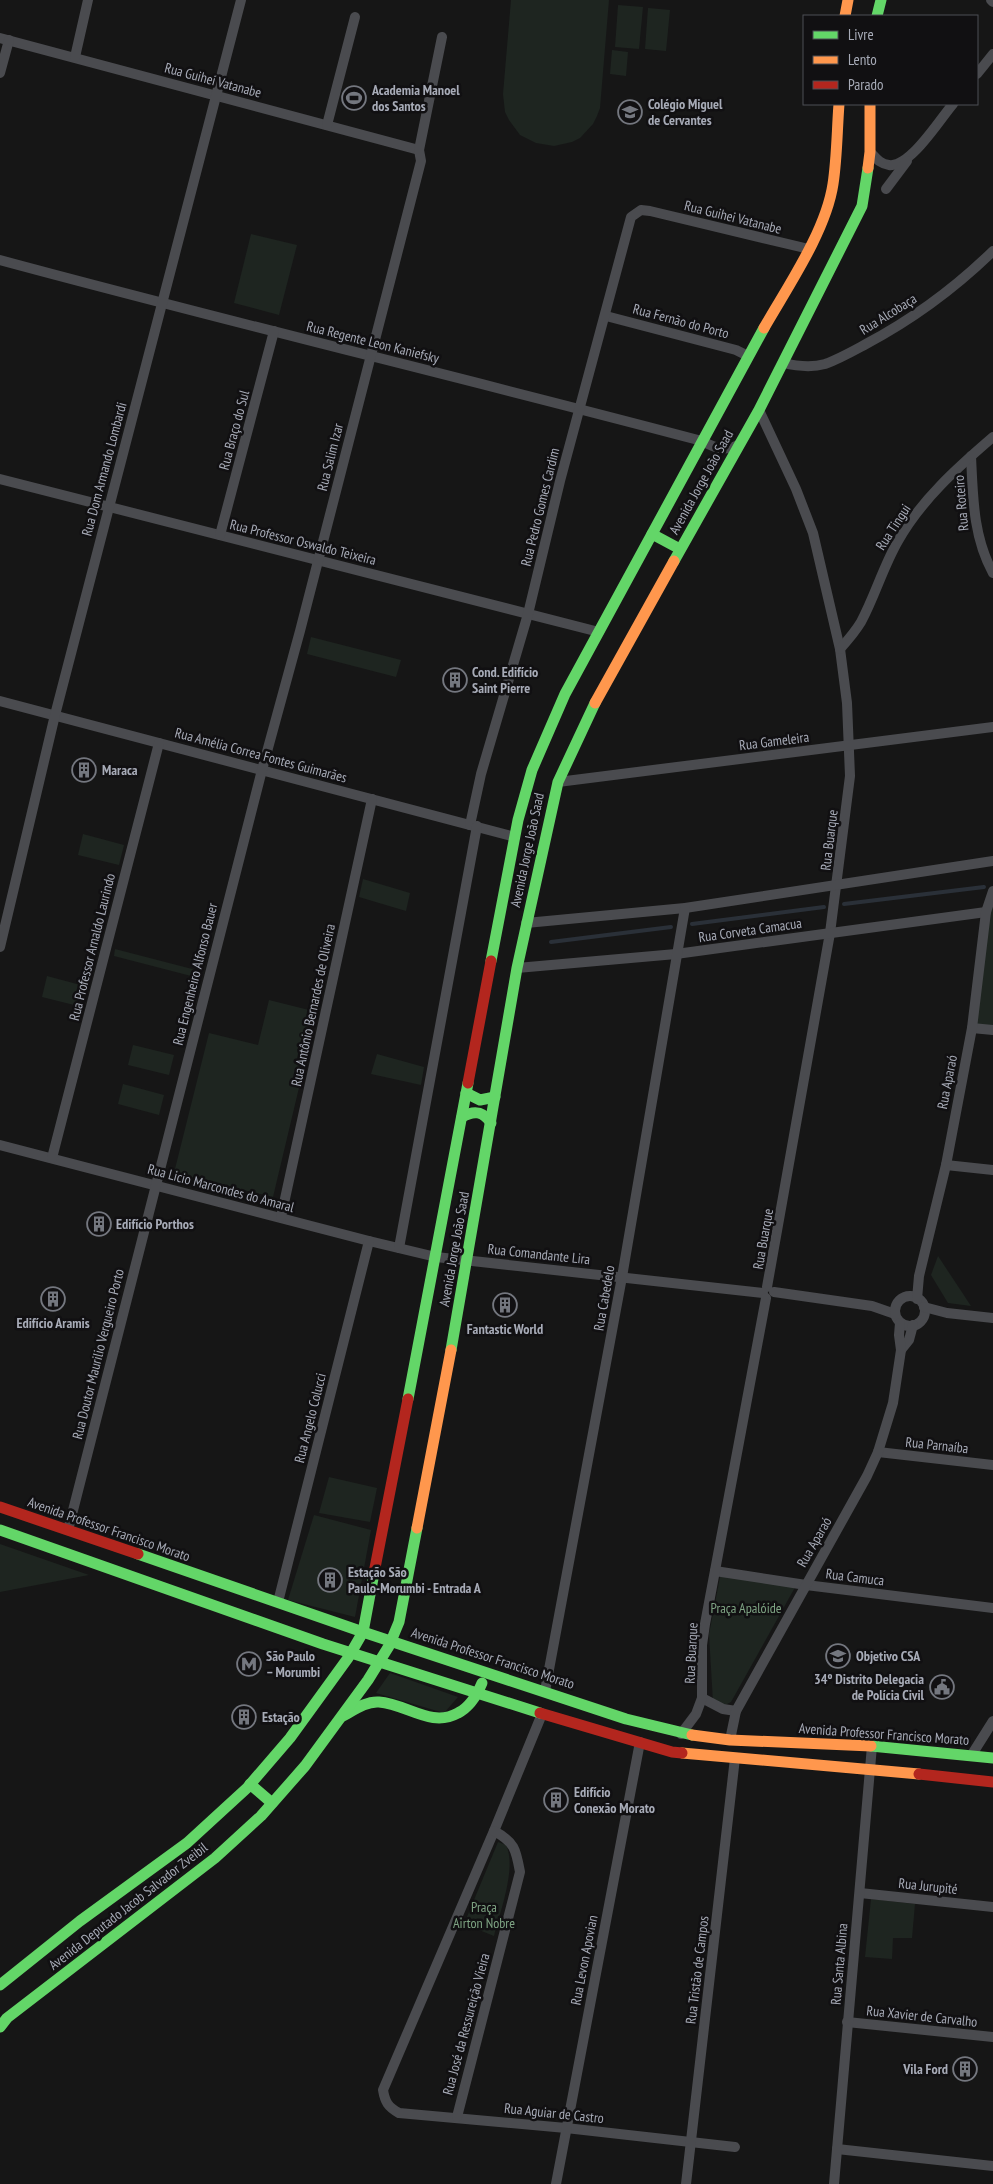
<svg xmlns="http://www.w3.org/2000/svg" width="993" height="2184" viewBox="0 0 993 2184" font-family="'PT Sans Narrow',sans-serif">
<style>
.green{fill:#1e2520}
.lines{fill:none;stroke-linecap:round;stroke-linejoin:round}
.stream{stroke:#2a3038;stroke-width:4}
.street{stroke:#4a4b4f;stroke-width:10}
.fast{stroke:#63d668;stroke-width:11}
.slow{stroke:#ff974d;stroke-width:11}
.jam{stroke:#b3261e;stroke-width:11}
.labels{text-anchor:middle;stroke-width:5;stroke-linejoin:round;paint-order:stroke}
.street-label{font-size:14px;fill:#a7abb7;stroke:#111012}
.poi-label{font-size:14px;font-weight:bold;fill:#a7abb7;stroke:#111012;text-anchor:start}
.park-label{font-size:14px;fill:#7ea383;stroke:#111012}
</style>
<rect width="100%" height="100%" fill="#161616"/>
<g class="green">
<polygon points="511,0 609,0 600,108 597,116 593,124 580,138 572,142 554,146 536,143 520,135 509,120 505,112 503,94"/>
<polygon points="618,5 643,7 639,49 615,47"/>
<polygon points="648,8 670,10 666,51 645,49"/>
<polygon points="612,50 628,52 626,76 610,74"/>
<polygon points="251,234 297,245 279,315 234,303"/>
<polygon points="311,637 401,660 396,677 307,654"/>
<polygon points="83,834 124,845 119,865 78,855"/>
<polygon points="363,879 410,893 406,911 359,897"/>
<polygon points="993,891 993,1030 972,1028"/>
<polygon points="115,949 196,970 195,977 114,956"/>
<polygon points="47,976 88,987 82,1007 42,997"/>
<polygon points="269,1000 317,1012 273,1197 174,1173 209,1033 258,1045"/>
<polygon points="133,1045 174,1055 169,1075 128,1065"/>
<polygon points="377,1054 424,1067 421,1085 371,1074"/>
<polygon points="123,1084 164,1095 159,1115 118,1104"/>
<polygon points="938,1256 971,1306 948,1303 931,1275"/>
<polygon points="329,1477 377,1488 370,1522 319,1513"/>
<polygon points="314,1515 371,1530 355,1617 288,1600"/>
<polygon points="0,1544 89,1575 0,1592"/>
<polygon points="721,1572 798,1582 731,1702 721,1707 713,1702 709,1634"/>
<polygon points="390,1673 458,1697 444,1713 376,1693"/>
<path d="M498,1842L506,1845C517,1867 500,1912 494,1936L464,1924Z"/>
<polygon points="871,1899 915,1904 912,1938 893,1938 892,1959 865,1957"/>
</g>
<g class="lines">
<g class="stream">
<polyline points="844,904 984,887"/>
<polyline points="692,924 824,907"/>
<polyline points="551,942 671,927"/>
</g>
<g class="street">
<polyline points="991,0 993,2"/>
<polyline points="0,38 419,150"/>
<polyline points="75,57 88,0"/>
<polyline points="0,73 9,40"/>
<polyline points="977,74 993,54"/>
<polyline points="327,125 355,17"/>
<path d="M870,152C876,158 880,164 889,165C910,168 940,119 953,104"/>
<polyline points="886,189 907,161"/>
<path d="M0,260C233,323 468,379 702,441C716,448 723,452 738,445"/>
<polyline points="606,316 736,350 748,356"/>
<path d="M783,363C796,366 811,368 825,364C839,359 853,351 866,344C913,319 955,288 993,251"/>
<polyline points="759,410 796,489 813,533 840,649 847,703 850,776 830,933 767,1287"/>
<path d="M971,456C973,497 973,537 993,573"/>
<polyline points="0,479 599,632"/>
<polyline points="220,535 274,331"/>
<path d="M840,649C848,640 855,632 861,622C875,596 883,567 898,541C921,500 958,467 993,437"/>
<polyline points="0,701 515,837"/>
<polyline points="558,782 993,727"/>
<polyline points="470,825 481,774 528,614 560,481 631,217 641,210 650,211 809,249"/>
<polyline points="526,923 685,908 993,861"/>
<polyline points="0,947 55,715 241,0"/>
<polyline points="517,968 676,954 986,912"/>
<polyline points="972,1028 993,1030"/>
<polyline points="0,1145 369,1241 436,1257 763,1293"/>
<polyline points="52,1158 159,743"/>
<polyline points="946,1165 993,1170"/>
<polyline points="281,1217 372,799"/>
<polyline points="399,1248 477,826"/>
<polyline points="774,1292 872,1306 895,1314"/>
<circle cx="910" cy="1311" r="15"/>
<polyline points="917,1299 919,1276 946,1165 972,1028 986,912 993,891"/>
<polyline points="924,1307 947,1313 993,1318"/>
<polyline points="901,1350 909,1340 913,1325"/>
<polyline points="878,1452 993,1465"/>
<polyline points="68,1530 262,770 300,631 421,161 419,150 442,37"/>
<polyline points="715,1571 806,1585 993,1608"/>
<polyline points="278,1602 369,1241"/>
<polyline points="545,1691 622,1277 685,908"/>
<polyline points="702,1698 723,1709 736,1711"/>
<path d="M542,1714L494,1831L383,2090C385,2102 388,2107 399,2113L566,2128L735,2147"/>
<polyline points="681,1734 696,1714 702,1698 702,1645 705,1624 766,1298"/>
<polyline points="730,1740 736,1711 741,1702 867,1476 878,1452 893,1403 901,1350 899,1335 900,1323"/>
<polyline points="971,1756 993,1721"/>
<polyline points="860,1893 993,1907"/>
<polyline points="847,2022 993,2037"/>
<path d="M457,2117L520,1872C516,1850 515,1842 494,1831"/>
<polyline points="837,2149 993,2166"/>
<polyline points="556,2184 640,1742"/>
<polyline points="686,2184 735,1758"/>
<polyline points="834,2184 872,1746"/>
</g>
<g class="fast">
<polyline points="877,16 881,0"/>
<polyline points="652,534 680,549"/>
<polyline points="674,561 759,410 862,206 868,168"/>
<polyline points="491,961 518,820 532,770 565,694 764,328"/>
<polyline points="466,1093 480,1100 495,1097"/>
<path d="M462,1117C474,1110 483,1111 491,1123"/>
<polyline points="451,1350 517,968 558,782 595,703"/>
<polyline points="408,1399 468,1083"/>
<polyline points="0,1530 323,1644 540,1713"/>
<polyline points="138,1554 363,1632 626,1719 692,1735"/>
<path d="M343,1716C354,1710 366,1701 379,1702C407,1704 431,1728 458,1713C470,1707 477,1695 482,1683"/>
<polyline points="871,1746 993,1758"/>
<polyline points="250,1784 272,1803"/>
<polyline points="0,1985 80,1921 187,1843 247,1788 290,1738 348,1658 363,1632 374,1573"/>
<polyline points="0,2027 7,2018 215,1858 261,1816 305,1766 368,1680 389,1646 399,1622 417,1528"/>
</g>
<g class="slow">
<polyline points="845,16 848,0"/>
<polyline points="868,168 870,152 870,104"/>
<path d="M764,328C788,286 826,231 833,184C837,158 837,130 839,104"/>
<polyline points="595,703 674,561"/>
<polyline points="417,1528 451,1350"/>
<polyline points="692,1735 730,1740 871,1746"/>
<polyline points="682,1753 919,1774"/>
</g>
<g class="jam">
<polyline points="468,1083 491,961"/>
<polyline points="0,1507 138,1554"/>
<polyline points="374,1573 408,1399"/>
<polyline points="540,1713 672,1752 682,1753"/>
<polyline points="919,1774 993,1782"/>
</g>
</g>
<defs>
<g id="stadium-ring" transform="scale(1.25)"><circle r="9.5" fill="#111012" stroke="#74777f" stroke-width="1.5"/><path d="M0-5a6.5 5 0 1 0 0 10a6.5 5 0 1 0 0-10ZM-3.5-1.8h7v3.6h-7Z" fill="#74777f"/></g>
<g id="school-ring" transform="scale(1.25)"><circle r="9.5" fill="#111012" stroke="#74777f" stroke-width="1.5"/><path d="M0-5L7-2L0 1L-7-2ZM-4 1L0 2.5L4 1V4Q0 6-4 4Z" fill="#74777f"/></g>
<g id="building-ring" transform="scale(1.25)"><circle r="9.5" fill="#111012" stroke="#74777f" stroke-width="1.5"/><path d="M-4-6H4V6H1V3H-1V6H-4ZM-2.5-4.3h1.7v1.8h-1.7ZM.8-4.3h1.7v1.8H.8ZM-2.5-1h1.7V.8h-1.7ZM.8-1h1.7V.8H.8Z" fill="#74777f"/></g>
<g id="metro-ring" transform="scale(1.25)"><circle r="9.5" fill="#111012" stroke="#74777f" stroke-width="1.5"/><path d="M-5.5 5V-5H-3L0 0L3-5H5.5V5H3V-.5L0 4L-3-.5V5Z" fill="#74777f"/></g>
<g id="civic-ring" transform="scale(1.25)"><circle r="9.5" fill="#111012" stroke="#74777f" stroke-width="1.5"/><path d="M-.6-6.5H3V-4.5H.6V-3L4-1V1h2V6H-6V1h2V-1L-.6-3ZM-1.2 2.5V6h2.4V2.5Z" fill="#74777f"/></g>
</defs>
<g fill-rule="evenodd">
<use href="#stadium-ring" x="354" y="98"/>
<use href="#school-ring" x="630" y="112"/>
<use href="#building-ring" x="455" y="680"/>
<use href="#building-ring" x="84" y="770"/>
<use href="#building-ring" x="99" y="1224"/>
<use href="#building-ring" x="53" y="1299"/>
<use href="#building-ring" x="505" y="1305"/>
<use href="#building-ring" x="330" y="1580"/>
<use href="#school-ring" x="838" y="1656"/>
<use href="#metro-ring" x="249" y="1664"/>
<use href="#civic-ring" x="942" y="1687"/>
<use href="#building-ring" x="244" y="1717"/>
<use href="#building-ring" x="556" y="1800"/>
<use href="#building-ring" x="965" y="2069"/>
</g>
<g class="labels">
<g class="street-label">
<text transform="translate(213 80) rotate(15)" y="5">Rua Guihei Vatanabe</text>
<text transform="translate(733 217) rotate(14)" y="5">Rua Guihei Vatanabe</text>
<text transform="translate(888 314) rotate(-32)" y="5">Rua Alcobaça</text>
<text transform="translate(681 321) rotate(15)" y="5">Rua Fernão do Porto</text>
<text transform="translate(373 342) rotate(14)" y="5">Rua Regente Leon Kaniefsky</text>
<text transform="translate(234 430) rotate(-75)" y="5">Rua Braço do Sul</text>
<text transform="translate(330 457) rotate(-76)" y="5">Rua Salim Izar</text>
<text transform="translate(104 469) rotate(-75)" y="5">Rua Dom Armando Lombardi</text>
<text transform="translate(701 482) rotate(-61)" y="5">Avenida Jorge João Saad</text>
<text transform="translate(961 503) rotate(-95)" y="5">Rua Roteiro</text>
<text transform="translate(540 507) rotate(-76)" y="5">Rua Pedro Gomes Cardim</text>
<text transform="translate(893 527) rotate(-57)" y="5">Rua Tingui</text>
<text transform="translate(303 542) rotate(14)" y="5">Rua Professor Oswaldo Teixeira</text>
<text transform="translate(774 741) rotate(-7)" y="5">Rua Gameleira</text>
<text transform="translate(261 755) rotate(15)" y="5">Rua Amélia Correa Fontes Guimarães</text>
<text transform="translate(829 840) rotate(-83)" y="5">Rua Buarque</text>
<text transform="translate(527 850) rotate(-78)" y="5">Avenida Jorge João Saad</text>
<text transform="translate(750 930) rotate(-8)" y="5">Rua Corveta Camacua</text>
<text transform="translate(92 947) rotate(-76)" y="5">Rua Professor Arnaldo Laurindo</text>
<text transform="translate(195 974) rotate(-76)" y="5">Rua Engenheiro Alfonso Bauer</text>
<text transform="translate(313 1005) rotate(-78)" y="5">Rua Antônio Bernardes de Oliveira</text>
<text transform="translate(947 1082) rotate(-79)" y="5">Rua Aparaó</text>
<text transform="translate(221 1188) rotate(15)" y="5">Rua Licio Marcondes do Amaral</text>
<text transform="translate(763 1239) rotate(-80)" y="5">Rua Buarque</text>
<text transform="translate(454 1249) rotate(-80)" y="5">Avenida Jorge João Saad</text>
<text transform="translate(539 1254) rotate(6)" y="5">Rua Comandante Lira</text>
<text transform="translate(604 1298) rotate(-80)" y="5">Rua Cabedelo</text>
<text transform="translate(98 1354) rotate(-76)" y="5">Rua Doutor Maurilio Vergueiro Porto</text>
<text transform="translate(310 1418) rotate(-76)" y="5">Rua Angelo Colucci</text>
<text transform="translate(937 1445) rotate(6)" y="5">Rua Parnaíba</text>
<text transform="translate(109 1529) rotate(19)" y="5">Avenida Professor Francisco Morato</text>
<text transform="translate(814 1542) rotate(-60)" y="5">Rua Aparaó</text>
<text transform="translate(855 1577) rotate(7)" y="5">Rua Camuca</text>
<text transform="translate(691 1653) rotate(-87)" y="5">Rua Buarque</text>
<text transform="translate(493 1658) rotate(18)" y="5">Avenida Professor Francisco Morato</text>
<text transform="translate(884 1734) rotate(4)" y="5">Avenida Professor Francisco Morato</text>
<text transform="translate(928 1886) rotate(6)" y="5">Rua Jurupité</text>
<text transform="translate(128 1906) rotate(-38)" y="5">Avenida Deputado Jacob Salvador Zveibil</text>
<text transform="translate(584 1960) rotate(-79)" y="5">Rua Levon Apovian</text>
<text transform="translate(839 1964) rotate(-85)" y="5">Rua Santa Albina</text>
<text transform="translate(697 1970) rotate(-83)" y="5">Rua Tristão de Campos</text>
<text transform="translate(922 2016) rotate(6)" y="5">Rua Xavier de Carvalho</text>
<text transform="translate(466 2024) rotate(-75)" y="5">Rua José da Ressureição Vieira</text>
<text transform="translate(554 2113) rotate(6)" y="5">Rua Aguiar de Castro</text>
</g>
<g class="poi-label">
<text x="372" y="95">Academia Manoel<tspan x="372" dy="16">dos Santos</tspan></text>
<text x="648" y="109">Colégio Miguel<tspan x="648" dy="16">de Cervantes</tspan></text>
<text x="472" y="677">Cond. Edifício<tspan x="472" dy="16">Saint Pierre</tspan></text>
<text x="102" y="775">Maraca</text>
<text x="116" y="1229">Edifício Porthos</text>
<text x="53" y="1328" text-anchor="middle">Edifício Aramis</text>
<text x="505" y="1334" text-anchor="middle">Fantastic World</text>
<text x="348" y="1577">Estação São<tspan x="348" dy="16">Paulo-Morumbi - Entrada A</tspan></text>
<text x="266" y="1661">São Paulo<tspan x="266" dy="16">– Morumbi</tspan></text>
<text x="856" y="1661">Objetivo CSA</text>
<text x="924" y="1684" text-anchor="end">34º Distrito Delegacia<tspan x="924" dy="16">de Polícia Civil</tspan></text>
<text x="262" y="1722">Estação</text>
<text x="574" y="1797">Edifício<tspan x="574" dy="16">Conexão Morato</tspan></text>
<text x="948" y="2074" text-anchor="end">Vila Ford</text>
</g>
<g class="park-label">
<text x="746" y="1613">Praça Apalóide</text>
<text x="484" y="1912">Praça<tspan x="484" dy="16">Airton Nobre</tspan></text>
</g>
</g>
<rect x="803" y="15" width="175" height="90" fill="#111012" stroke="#4d4e54"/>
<rect x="813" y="31" width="25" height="8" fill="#63d668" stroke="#4d4e54"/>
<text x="848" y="40" font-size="15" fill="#a7abb7">Livre</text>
<rect x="813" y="56" width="25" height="8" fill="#ff974d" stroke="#4d4e54"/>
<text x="848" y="65" font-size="15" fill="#a7abb7">Lento</text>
<rect x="813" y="81" width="25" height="8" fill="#b3261e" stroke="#4d4e54"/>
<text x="848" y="90" font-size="15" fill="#a7abb7">Parado</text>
</svg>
